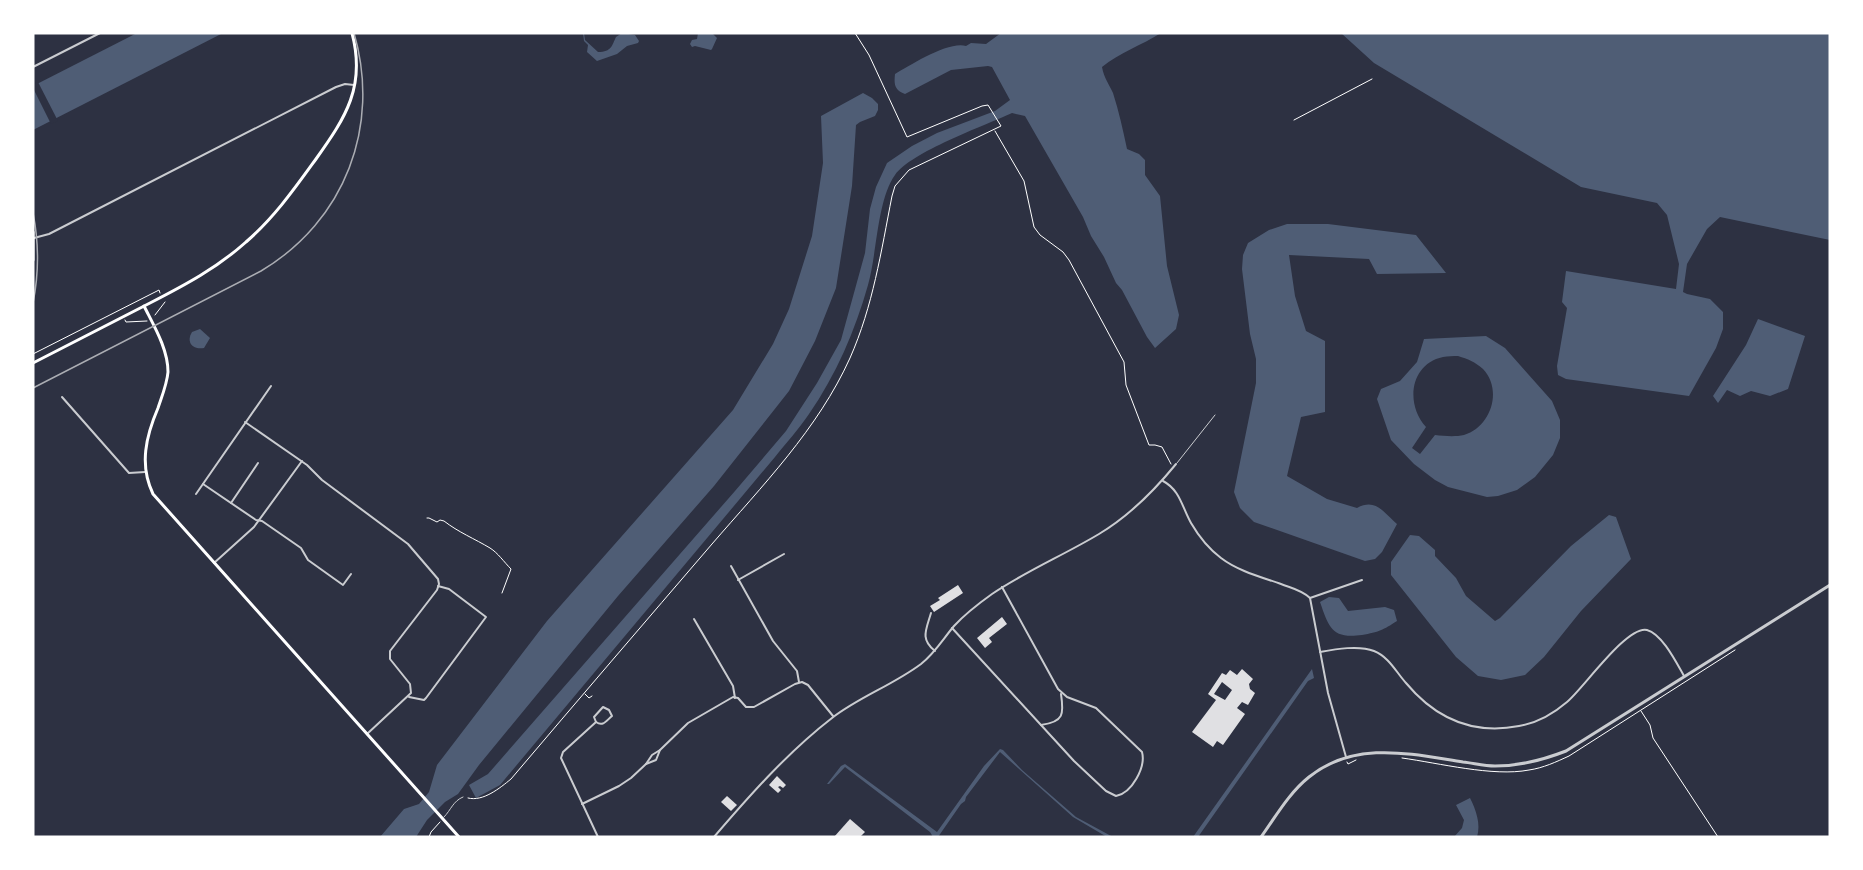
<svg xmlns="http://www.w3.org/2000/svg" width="1863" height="870" viewBox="0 0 1863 870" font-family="'PT Sans',sans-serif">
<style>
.water{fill:#4f5d75;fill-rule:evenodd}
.pier{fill:#2d3142}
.building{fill:#e0e0e3;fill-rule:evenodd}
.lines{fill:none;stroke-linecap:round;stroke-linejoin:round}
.path{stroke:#fff;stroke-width:1}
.service{stroke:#caccd0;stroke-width:1}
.minor{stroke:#caccd0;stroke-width:2}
.tertiary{stroke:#caccd0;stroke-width:3}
.secondary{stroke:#fff;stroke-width:3}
.rail{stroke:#abadb3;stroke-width:1.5}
</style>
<rect width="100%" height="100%" fill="#2d3142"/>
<g class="water">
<polygon points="137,33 223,33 33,130 33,86"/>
<path d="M583,33H584L585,40L598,52C612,52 612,45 616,37L622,33L635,35L639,41L638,43L627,46L617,54L597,61L587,52L588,45L584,41Z"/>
<polygon points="698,33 713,34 717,38 712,49 711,50 695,46 692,47 690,44 692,40 697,39"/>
<path d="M1001,33H1161C1142,45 1119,53 1102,67C1104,78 1109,84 1113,93C1119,112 1123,130 1127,149L1139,154L1145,160V175L1160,196L1167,266L1179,315L1176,329L1155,348L1147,337L1122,290L1116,283L1104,257L1091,236L1083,217L1025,116L1012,113C984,126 911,152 895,175C877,200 877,254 868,285C855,331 836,375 809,414C799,429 786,443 775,457L500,785L476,798L469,785L488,774L735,491L786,431L817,383L841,340L865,253L870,209L876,187L887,163L912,146L937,133L995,111L1010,100L992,67L988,66L951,70L905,94C894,90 894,84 895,74C911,65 948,41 966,46L971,43L986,44Z"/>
<polygon points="1341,33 1830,33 1830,240 1720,217 1707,229 1687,264 1683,292 1687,294 1710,299 1723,312 1723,329 1716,348 1689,396 1566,379 1558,375 1557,366 1567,308 1562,302 1566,271 1676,289 1679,264 1667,215 1657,203 1581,187 1374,63"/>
<polygon points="863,93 872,98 878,104 878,110 875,116 860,122 856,125 852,186 836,288 815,341 789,391 714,486 618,596 479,765 458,794 445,802 427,820 416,837 380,837 404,809 419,804 429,792 437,765 547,621 733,410 773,344 789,309 812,236 823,163 821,116"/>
<path d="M1287,224H1328L1416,235L1446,273L1377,274L1369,259L1289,255L1295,296L1306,331L1325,341V412L1301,417L1287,476L1327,499L1357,508C1376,498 1383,512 1397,524L1382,552L1375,559L1365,561L1254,522L1240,508L1234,492L1256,383V359L1250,334L1242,269L1243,255L1248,243L1269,230Z"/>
<polygon points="1758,319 1805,336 1788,389 1770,396 1751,391 1740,396 1727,390 1718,403 1713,396 1746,345"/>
<path d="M200,329L210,338L204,348C192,350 186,342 192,332Z"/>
<path d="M1486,336L1505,348L1552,401L1560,420V438L1553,455L1535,477L1517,490L1498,496L1487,497L1448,487L1435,480L1414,464L1391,440L1377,399L1381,389L1400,381L1417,362L1424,339ZM1458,356C1468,359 1475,362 1483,369C1503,390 1491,427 1464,435C1455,437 1444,436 1435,435L1420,454L1412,448L1426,427C1405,404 1410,364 1443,357C1448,356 1453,356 1458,356Z"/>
<polygon points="1609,515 1616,517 1631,559 1581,611 1544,657 1525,675 1501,680 1478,676 1456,657 1391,575 1391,562 1410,535 1419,536 1435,550 1435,556 1456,578 1466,596 1495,621 1500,618 1571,546"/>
<path d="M1329,597L1339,598L1348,611L1385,607L1394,610L1397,621C1383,630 1379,632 1362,635C1332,639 1329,628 1320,602Z"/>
<polygon points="1312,669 1314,678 1308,681 1198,837 1193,837"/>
<polygon points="1000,749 1003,750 1022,770 1076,817 1113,837 1107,837 1073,817 1000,752 966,797 965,801 961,804 938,837 933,837 930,832 845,767 829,784 827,784 841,766 845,764 937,832 984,766"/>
<path d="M1470,798C1476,810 1481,824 1477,837H1454L1462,828L1464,820L1456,805Z"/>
</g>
<polygon class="pier" points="38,82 58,121 51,124 33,88 33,84"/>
<g class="building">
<polygon points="958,585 963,593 934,612 930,606 940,600 938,598"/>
<polygon points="1002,617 1007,624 989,638 992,642 985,648 977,638"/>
<path d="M1242,669L1253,679L1249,684L1250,689L1255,693L1248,705L1242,702L1237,708L1245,714L1223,745L1217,741L1213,747L1192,732L1216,700L1208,694L1222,673L1226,675L1230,670L1237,675ZM1222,682L1232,690L1225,700L1214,694Z"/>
<polygon points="777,776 786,785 783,788 780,786 778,787 781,790 778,793 769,785"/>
<polygon points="727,796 737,805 731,811 721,802"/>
<polygon points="850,819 865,832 860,837 834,837"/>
</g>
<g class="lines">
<g class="path">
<polyline points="1294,120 1372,79"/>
<polyline points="995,131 1024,181 1034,227 1040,235 1063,252 1069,260 1124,362 1126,385 1149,445 1155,445 1162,447 1171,464"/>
<polyline points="155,315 165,302"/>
<polyline points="125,320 126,322 147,321"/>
<polyline points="33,354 159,290 160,293"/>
<path d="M427,518H429L437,522L440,520L444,521C458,532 475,539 490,548C498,553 504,562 511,569L502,593"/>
<polyline points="585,694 589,698 592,696"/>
<polyline points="1641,711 1650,725 1653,738 1718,837"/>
<path d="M1402,758C1439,763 1493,777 1529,770C1543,768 1556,762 1569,756L1735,650"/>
<polyline points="1347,762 1348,764 1356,760"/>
<path d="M468,798C483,802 500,788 511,779C578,700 645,622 712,544C762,486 818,429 850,358C873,306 881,252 892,196L895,186L909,170L1001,126L988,105L982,106L907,137L869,55L855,33"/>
<polyline points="429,837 431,832 440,822"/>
</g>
<g class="service">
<polyline points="1177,463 1215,415"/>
<path d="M444,817C451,810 453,801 463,797"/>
</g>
<g class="minor">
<polyline points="33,67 100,33"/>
<polyline points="34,238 49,234 336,87 345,84 354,85"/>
<polyline points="62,397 129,473 145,472"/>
<polyline points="245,422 307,465 322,480 408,544 438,579 439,584 437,590 390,651 390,659 410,684 411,693 367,734"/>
<path d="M1163,481C1180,490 1182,507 1191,523C1198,535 1209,549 1221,558C1238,571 1261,577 1281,584C1291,588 1302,590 1310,598L1328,693L1346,757"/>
<polyline points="203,484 256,520 262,521 301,548 308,560 343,585 351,574"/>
<polyline points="196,494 271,386"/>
<polyline points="231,503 258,463"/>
<polyline points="214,563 254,527 302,461"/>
<polyline points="731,566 773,641 797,671 799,682"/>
<polyline points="738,580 784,554"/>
<polyline points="1310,598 1362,580"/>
<path d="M931,613C926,630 920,639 935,651"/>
<polyline points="694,619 733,686 735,698"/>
<path d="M952,628L1074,761L1106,791L1116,796C1132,793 1146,767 1142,752L1096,708L1067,697L1058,689L1002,587"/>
<path d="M1320,652C1336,649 1359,645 1374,651C1389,657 1396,672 1406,683C1436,719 1473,735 1519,726C1537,723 1553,714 1567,702C1583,689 1627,625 1647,630C1662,634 1676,662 1684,676"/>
<polyline points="409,697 424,700 426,698 486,617 449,589 438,586"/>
<path d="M603,707L609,710L612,716C606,721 603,727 596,722L594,717Z"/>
<polyline points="596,722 563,752 561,758 598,837"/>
<path d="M1041,725C1064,722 1064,714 1061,694"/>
<polyline points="646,764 656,760 660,750"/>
<polyline points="582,804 619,786 631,778 646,764 652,755 660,750 688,723 733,697 738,698 746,707 754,707 795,684 802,682 808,685 833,716"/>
<path d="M714,837C750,795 788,752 832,718C859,697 893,685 921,664C935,653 943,639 954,626C965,614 978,604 992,594C1026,571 1064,555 1099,534C1129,516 1154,491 1176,464"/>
</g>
<path class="tertiary" d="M1261,837C1276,816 1289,793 1309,777C1355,740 1411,754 1463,762C1473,763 1484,766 1495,766C1520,766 1543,760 1566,751L1830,585"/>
<g class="secondary">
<polyline points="33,232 33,260"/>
<path d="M144,306C154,326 168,349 168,372C167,384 162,396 158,408C146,436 139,465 153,494L459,837"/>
<path d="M33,363C72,343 111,323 150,303C185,285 217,268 246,242C274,218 295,188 316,159C346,117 366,86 352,33"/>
</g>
<g class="rail">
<path d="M33,213C39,243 39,273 33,303"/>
<path d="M33,388L261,271C345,221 381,126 354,33"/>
</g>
</g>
<rect width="1863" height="870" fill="none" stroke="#ffffff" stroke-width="69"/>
</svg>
